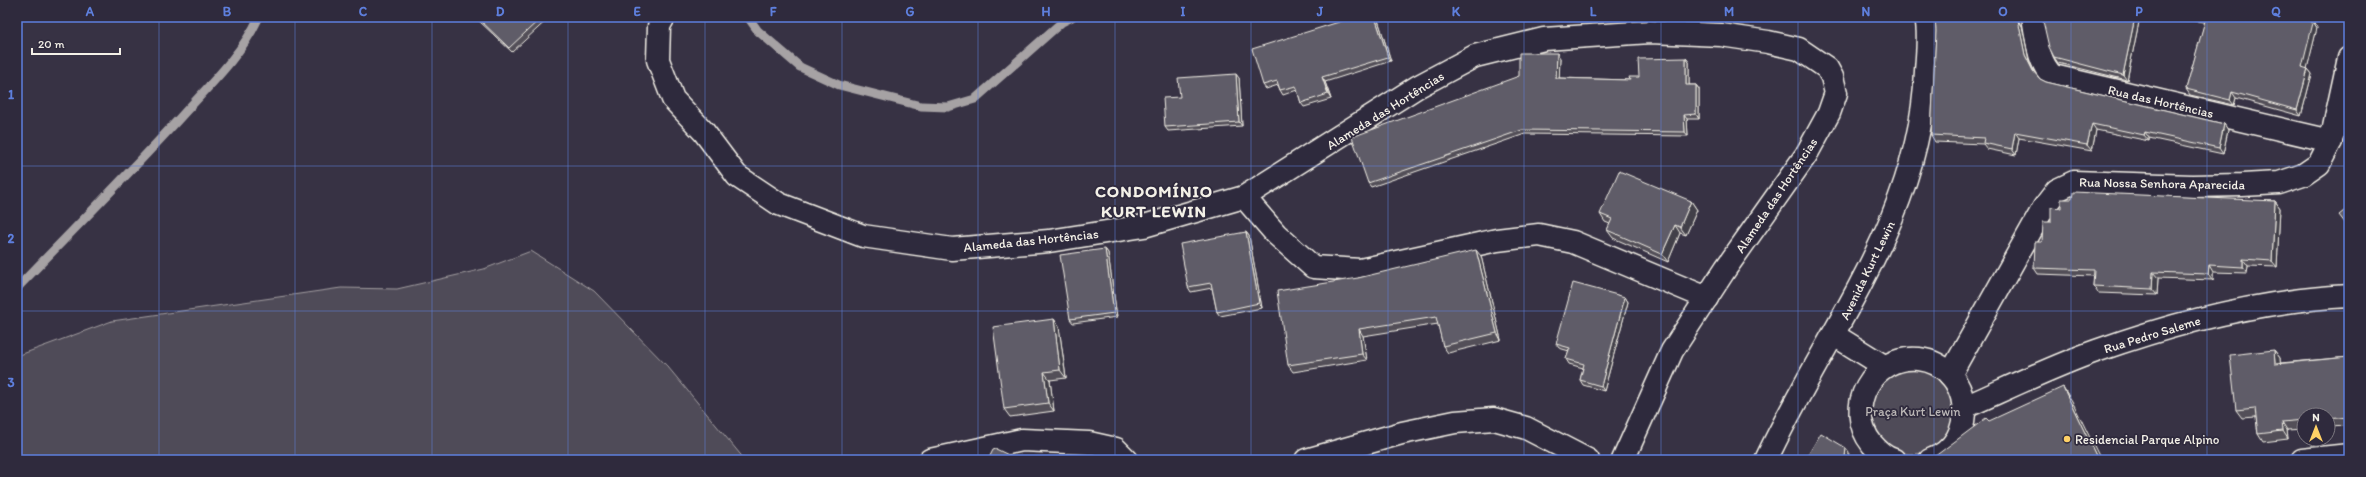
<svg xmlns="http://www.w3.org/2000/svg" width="2366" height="477" viewBox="0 0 2366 477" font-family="Itim,sans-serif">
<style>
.green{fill:#504b59;stroke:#a29ea0}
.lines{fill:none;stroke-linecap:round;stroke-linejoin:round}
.stream{stroke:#a6a2a4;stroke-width:9}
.minor-casing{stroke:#f4f1e8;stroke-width:25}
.major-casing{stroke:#f4f1e8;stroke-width:25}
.minor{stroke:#2f2a3d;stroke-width:22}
.major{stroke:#2f2a3d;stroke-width:22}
.wall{fill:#524f59;stroke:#f4f1e8}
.shaded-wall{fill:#424048;stroke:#f4f1e8}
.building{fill:#5f5c67;stroke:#f4f1e8}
.grid{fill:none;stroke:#5e7fdd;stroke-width:1;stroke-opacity:0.55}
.poi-dot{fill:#ffd166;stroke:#2f2a3d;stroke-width:1.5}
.labels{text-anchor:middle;stroke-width:3.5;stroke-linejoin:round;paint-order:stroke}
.street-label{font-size:13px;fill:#f4f1e8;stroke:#2f2a3d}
.park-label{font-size:13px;fill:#bbb7b6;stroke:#2f2a3d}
.poi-label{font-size:13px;fill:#f4f1e8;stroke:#2f2a3d;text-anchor:start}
.district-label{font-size:17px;font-weight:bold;letter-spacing:1px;fill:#f4f1e8;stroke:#2f2a3d}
.neatline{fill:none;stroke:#5e7fdd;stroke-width:1.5}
.grid-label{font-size:13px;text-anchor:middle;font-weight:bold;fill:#5e7fdd}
</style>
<rect width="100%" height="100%" fill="#373244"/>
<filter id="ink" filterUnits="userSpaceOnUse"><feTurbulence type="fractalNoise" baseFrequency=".025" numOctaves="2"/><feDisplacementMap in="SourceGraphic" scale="8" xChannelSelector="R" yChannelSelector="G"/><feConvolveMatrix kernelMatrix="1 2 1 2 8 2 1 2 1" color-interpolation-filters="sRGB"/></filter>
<g filter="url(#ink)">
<g class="green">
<polygon points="531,251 594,291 668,367 745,460 17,460 17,356 112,321 341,288 397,289 484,269"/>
<polygon points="1920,368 1946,382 1957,409 1948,437 1924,453 1909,454 1895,451 1883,443 1870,419 1873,392 1893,372"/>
</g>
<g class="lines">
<g class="stream">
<polyline points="748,17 758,31 800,67 839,85 921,106 948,107 975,99 1062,22 1072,17"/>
<path d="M17,288C74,229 132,171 187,110C213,82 243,52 259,17"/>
</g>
<g class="minor-casing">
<g id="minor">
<polyline points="664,17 659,26 658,60 673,99 704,132 737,176 779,204 863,236 952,249 1049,241 1144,226 1244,197 1417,87 1475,56 1544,39 1650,32 1721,35 1768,42 1799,49 1827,68 1832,77 1836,93 1829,113 1806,155 1726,268 1672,351 1623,460"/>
<path d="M2033,17C2037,37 2037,62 2053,76L2331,141"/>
<polyline points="1244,197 1276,234 1313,267 1360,270 1497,240 1539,235 1573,242 1707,298"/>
<polyline points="1834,335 1884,366"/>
<polyline points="1950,375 2044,207 2057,190 2074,182 2192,186 2242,185 2279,183 2303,175 2319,164 2331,141 2349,58"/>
<path d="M1965,407C2008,388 2051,367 2096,351C2177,322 2262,300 2349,296"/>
<polyline points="930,460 1022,440 1089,443 1116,449 1127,460"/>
<polyline points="1306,460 1402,433 1455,422 1494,419 1526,428 1588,460"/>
<path d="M1894,460C1886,458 1878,451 1872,444C1843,408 1872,354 1919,359C1972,365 1981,443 1930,460"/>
<polyline points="2302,460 2349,455"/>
</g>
</g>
<g class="major-casing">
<path id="major" d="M1766,460C1826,331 1920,220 1926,71C1927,54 1930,34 1926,17"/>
</g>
<use href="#minor" class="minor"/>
<use href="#major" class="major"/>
</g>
<g class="wall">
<polygon points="476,17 550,17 512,52 478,20"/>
<polygon points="1377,17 1391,61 1325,82 1331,99 1304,107 1301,103 1297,90 1283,95 1280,90 1278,85 1266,89 1263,85"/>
<polygon points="1935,17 1994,17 1994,19 2018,20 2022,26 2029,61 2035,74 2040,79 2046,82 2224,124 2228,130 2223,154 2149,138 2149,141 2096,130 2092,151 2019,138 2016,155 1987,149 1983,144 1935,142 1931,135 1936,31"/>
<polygon points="2050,17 2140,17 2127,80 2058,63 2054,57 2049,21"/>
<polygon points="2163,17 2314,17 2314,23 2317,28 2307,68 2308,69 2312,74 2301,116 2236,98 2234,105 2190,95 2186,89 2205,22"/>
<polygon points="1560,58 1559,78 1630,80 1639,77 1686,58 1689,62 1689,85 1696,85 1699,89 1699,119 1687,119 1688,136 1525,134 1371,187 1368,183"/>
<polygon points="1239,78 1242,126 1168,131 1165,127 1180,97"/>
<polygon points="2072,199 2275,201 2280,208 2277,267 2248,266 2247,273 2213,272 2213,280 2158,278 2157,295 2098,293 2093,286 2094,276 2038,274 2034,268 2042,242 2051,222"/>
<polygon points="1691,201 1697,210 1686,235 1680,233 1668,262 1613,238 1607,230 1610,224 1605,222 1600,214"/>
<polygon points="1246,232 1249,236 1262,308 1220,316 1217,312 1212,288 1191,292 1188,287"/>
<polygon points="1105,249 1108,253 1117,317 1073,323 1070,319"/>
<polygon points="1481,256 1501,340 1448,353 1443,346 1438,324 1363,336 1367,360 1293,372 1288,365 1358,278"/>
<polygon points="1625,297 1628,302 1604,391 1583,385 1580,380 1583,368 1569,364 1566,359 1569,351 1559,348 1556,344"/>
<polygon points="1054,319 1059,327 1066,378 1050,380 1054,411 1010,417 1004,409"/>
<polygon points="2274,350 2280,358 2280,363 2349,357 2349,426 2328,427 2328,415 2304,415 2304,429 2287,430 2288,439 2263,442 2258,434 2256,417 2242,418 2236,410"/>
</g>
<g class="shaded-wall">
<polygon points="1375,17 1377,17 1391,61 1388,57"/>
<polygon points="1990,17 1994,17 1994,25 1990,19"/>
<polygon points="2135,17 2140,17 2127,80 2123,75"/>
<polygon points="2310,17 2314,17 2314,23 2317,28 2306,73 2302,67 2310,22"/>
<polygon points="2018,20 2022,26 2029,61 2037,77 2033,71 2025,55"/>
<polygon points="1557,53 1560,58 1559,83 1556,78"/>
<polygon points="1686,58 1689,62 1689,89 1686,85"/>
<polygon points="2308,69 2312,74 2301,116 2297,110"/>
<polygon points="1236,74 1239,78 1242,126 1239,122"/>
<polygon points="1322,77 1325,82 1331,99 1328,94"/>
<polygon points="1696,85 1699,89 1699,119 1696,114"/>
<polygon points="2232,92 2236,98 2234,105 2230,100"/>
<polygon points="1684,115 1687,119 1688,136 1685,132"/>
<polygon points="2092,124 2096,130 2092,151 2087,145"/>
<polygon points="2224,124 2228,130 2223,154 2219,148"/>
<polygon points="2015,132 2019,138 2016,155 2012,149"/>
<polygon points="2145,132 2149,138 2149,141 2144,135"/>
<polygon points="1691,201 1697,210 1686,235 1680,227"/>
<polygon points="2275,201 2280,208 2277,267 2272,261"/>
<polygon points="1675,225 1680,233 1668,262 1662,254"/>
<polygon points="1246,232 1249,236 1262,308 1259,303"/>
<polygon points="1105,249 1108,253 1117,317 1114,313"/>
<polygon points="1476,250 1481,256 1501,340 1497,333"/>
<polygon points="2243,259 2248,266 2247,273 2243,267"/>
<polygon points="2209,265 2213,272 2213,280 2208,274"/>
<polygon points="2153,272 2158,278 2157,295 2152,289"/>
<polygon points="1625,297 1628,302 1604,391 1601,386"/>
<polygon points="1054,319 1059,327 1066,378 1060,370"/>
<polygon points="1359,329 1363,336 1367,360 1362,354"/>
<polygon points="2274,350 2280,358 2281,372 2275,364"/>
<polygon points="1044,372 1050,380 1054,411 1048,403"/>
<polygon points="2063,387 2072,401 2101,460 2098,460"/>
<polygon points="2282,422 2287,430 2288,439 2283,431"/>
<polygon points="1846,448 1849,452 1848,460 1845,457"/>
</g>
<g class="building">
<polygon points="477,17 542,17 509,48"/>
<polygon points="1355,17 1375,17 1388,57 1322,77 1328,94 1301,103 1296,86 1280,90 1277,81 1263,85 1252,49"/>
<polygon points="1935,17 1990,17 1990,19 2018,20 2025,55 2033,71 2040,79 2046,82 2224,124 2219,148 2145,132 2144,135 2092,124 2087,145 2015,132 2012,149 1983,143 1984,138 1931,135 1936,31"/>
<polygon points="2050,17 2135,17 2123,75 2054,57 2049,47 2043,21 2049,21"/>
<polygon points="2206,17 2310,17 2310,22 2313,23 2302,67 2308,69 2297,110 2232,92 2230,100 2186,89"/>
<polygon points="1519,53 1557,53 1556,78 1630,80 1629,77 1639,77 1638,59 1686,58 1686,85 1696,85 1696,114 1684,115 1685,132 1522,130 1368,183 1352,137 1519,76"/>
<polygon points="1236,74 1239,122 1165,127 1163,98 1180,97 1178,78"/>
<polygon points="1619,171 1691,201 1680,227 1675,225 1662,254 1607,230 1612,219 1600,214"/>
<polygon points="2073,192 2275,201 2272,261 2243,259 2243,267 2209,265 2208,274 2153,272 2152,289 2093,286 2094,270 2034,268 2035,242 2042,242 2043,222 2051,222 2051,207 2061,208 2061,199 2072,199"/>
<polygon points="2349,207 2349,228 2339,215"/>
<polygon points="1246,232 1259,303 1217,312 1211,283 1188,287 1180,244"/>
<polygon points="1105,249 1114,313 1070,319 1060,255"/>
<polygon points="1476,250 1497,333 1443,346 1436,317 1359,329 1362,354 1288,365 1277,291 1358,278"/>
<polygon points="1573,283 1625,297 1601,386 1580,380 1584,364 1566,359 1570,348 1556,344"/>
<polygon points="1054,319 1060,370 1044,372 1048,403 1004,409 993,327"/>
<polygon points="2274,350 2275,364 2349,357 2349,417 2328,419 2328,415 2304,415 2304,420 2282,422 2283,431 2258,434 2255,408 2236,410 2230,355"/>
<polygon points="2063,387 2098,460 1930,460 1986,418 1989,421"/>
<polygon points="1821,433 1846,448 1845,457 1850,460 1805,460"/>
<polygon points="996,449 1019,460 988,460 993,450"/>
</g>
</g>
<path class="grid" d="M159,17V460M295,17V460M432,17V460M568,17V460M705,17V460M842,17V460M978,17V460M1115,17V460M1251,17V460M1388,17V460M1524,17V460M1661,17V460M1798,17V460M1934,17V460M2071,17V460M2207,17V460M17,166H2349M17,311H2349"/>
<circle class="poi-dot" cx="2067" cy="439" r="4"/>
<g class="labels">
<g class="street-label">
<text transform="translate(2161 101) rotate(13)" y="5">Rua das Hortências</text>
<text transform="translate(1385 110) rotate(-32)" y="5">Alameda das Hortências</text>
<text transform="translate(2162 183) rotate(1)" y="5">Rua Nossa Senhora Aparecida</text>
<text transform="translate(1776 195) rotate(-56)" y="5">Alameda das Hortências</text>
<text transform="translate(1031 240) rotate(-6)" y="5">Alameda das Hortências</text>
<text transform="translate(1867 270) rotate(-64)" y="5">Avenida Kurt Lewin</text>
<text transform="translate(2152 334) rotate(-17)" y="5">Rua Pedro Saleme</text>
</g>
<g class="park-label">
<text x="1913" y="416">Praça Kurt Lewin</text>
</g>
<g class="poi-label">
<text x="2075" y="444">Residencial Parque Alpino</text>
</g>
<g class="district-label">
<text x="1154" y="197">CONDOMÍNIO<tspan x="1154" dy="20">KURT LEWIN</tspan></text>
</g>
</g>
<rect width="2366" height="477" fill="none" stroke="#2f2a3d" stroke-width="44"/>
<g transform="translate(2316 427)"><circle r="19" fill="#2f2a3d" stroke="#7e7a81"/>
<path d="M0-3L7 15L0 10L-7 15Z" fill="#ffd166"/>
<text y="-6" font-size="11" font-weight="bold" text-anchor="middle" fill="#f4f1e8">N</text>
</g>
<path d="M32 48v6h88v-6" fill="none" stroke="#f4f1e8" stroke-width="2"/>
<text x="38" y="48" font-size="12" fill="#f4f1e8" stroke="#2f2a3d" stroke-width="3" paint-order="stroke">20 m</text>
<rect x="22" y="22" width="2322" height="433" class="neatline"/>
<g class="grid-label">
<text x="90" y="16">A</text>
<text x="227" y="16">B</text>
<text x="363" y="16">C</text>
<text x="500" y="16">D</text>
<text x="637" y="16">E</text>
<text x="773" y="16">F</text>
<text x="910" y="16">G</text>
<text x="1046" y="16">H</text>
<text x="1183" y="16">I</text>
<text x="1320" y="16">J</text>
<text x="1456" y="16">K</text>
<text x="1593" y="16">L</text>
<text x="1729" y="16">M</text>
<text x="1866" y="16">N</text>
<text x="2003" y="16">O</text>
<text x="2139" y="16">P</text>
<text x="2276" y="16">Q</text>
<text x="11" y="99">1</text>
<text x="11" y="243">2</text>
<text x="11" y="387">3</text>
</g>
</svg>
